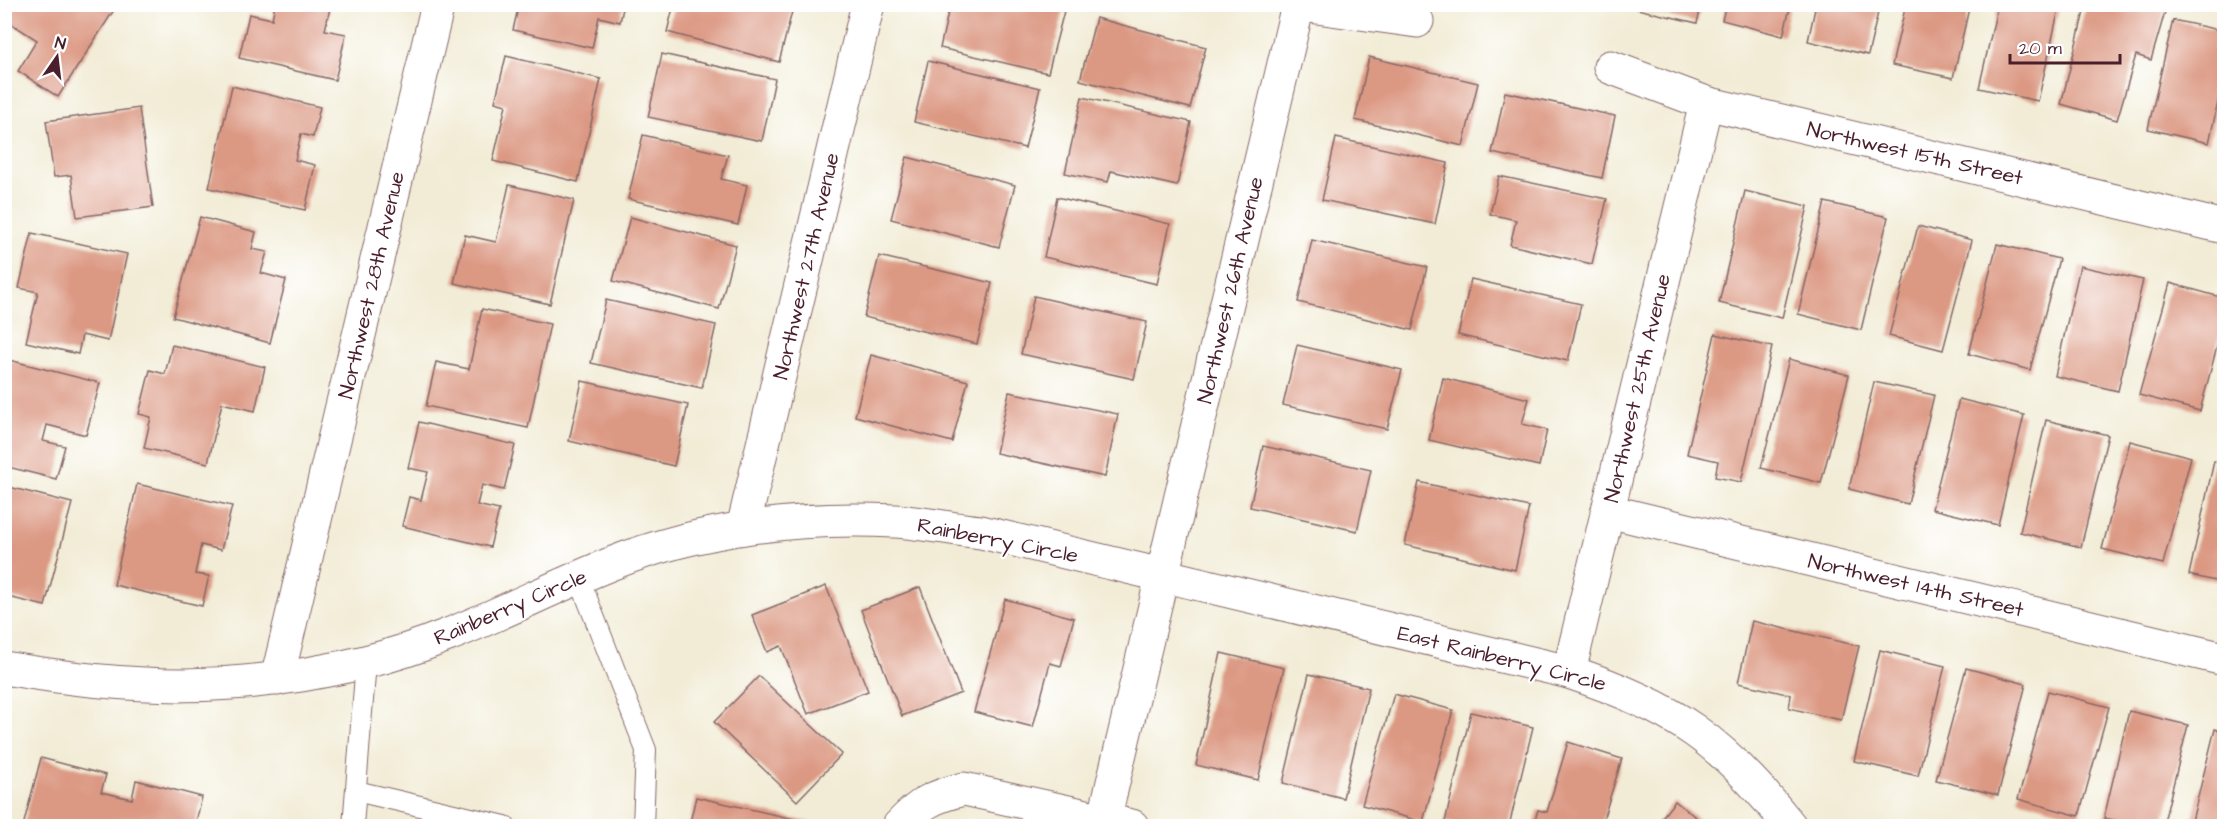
<svg xmlns="http://www.w3.org/2000/svg" width="2229" height="831" viewBox="0 0 2229 831" font-family="'Architects Daughter',sans-serif">
<style>
.building{fill:#db9882}
.lines{fill:none;stroke-linecap:round;stroke-linejoin:round}
.service-casing{stroke:#856767;stroke-width:22}
.minor-casing{stroke:#856767;stroke-width:35}
.service{stroke:#fff;stroke-width:20}
.minor{stroke:#fff;stroke-width:33}
.labels{text-anchor:middle;stroke-width:4.5;stroke-linejoin:round;paint-order:stroke}
.street-label{font-size:21px;fill:#4a1f2b;stroke:#fff}
</style>
<rect width="100%" height="100%" fill="#fff"/>
<filter id="ink" filterUnits="userSpaceOnUse"><feTurbulence type="fractalNoise" baseFrequency=".0167" numOctaves="2"/><feDisplacementMap in="SourceGraphic" scale="12" xChannelSelector="R" yChannelSelector="G"/><feConvolveMatrix kernelMatrix="1 2 1 2 8 2 1 2 1" color-interpolation-filters="sRGB"/></filter>
<filter id="wash" filterUnits="userSpaceOnUse"><feTurbulence type="fractalNoise" baseFrequency=".008" numOctaves="4" result="noise"/><feDisplacementMap in="SourceGraphic" scale="24" xChannelSelector="R" yChannelSelector="G"/><feGaussianBlur stdDeviation="1.35" result="paint"/><feColorMatrix in="noise" values="0 0 0 0 0 0 0 0 0 0 0 0 0 0 0 0 0 1.4 0 .05"/><feComposite in="paint" operator="in"/></filter>
<g filter="url(#wash)">
<rect width="100%" height="100%" fill="#f2ecd6"/>
<g id="blocks">
<g class="building">
<polygon points="4,4 105,4 114,10 58,97 18,71 37,40 4,19"/>
<polygon points="275,4 331,4 325,30 346,34 335,80 239,58 249,14 272,19"/>
<polygon points="519,4 624,4 620,22 599,17 592,48 513,30"/>
<polygon points="674,4 794,4 779,62 667,32"/>
<polygon points="950,4 1035,4 1064,11 1048,73 940,48"/>
<polygon points="1638,4 1702,4 1697,23 1637,9"/>
<polygon points="1726,4 1791,4 1783,36 1722,20"/>
<polygon points="1816,4 1880,4 1868,55 1808,41"/>
<polygon points="1906,4 1970,4 1953,78 1892,65"/>
<polygon points="1998,4 2060,4 2038,101 1979,88"/>
<polygon points="2086,4 2139,4 2165,12 2151,60 2136,55 2117,120 2061,104"/>
<polygon points="1096,18 1206,47 1190,108 1080,80"/>
<polygon points="2173,20 2224,31 2224,85 2222,84 2209,143 2148,129"/>
<polygon points="662,54 775,79 762,141 648,117"/>
<polygon points="506,56 601,79 578,182 493,161 506,105 495,102"/>
<polygon points="1369,57 1478,83 1463,146 1355,120"/>
<polygon points="928,61 1040,88 1025,148 914,122"/>
<polygon points="232,86 320,107 313,137 301,134 295,160 315,165 305,210 209,188"/>
<polygon points="1505,92 1615,116 1602,178 1492,153"/>
<polygon points="1082,97 1191,122 1177,186 1111,171 1108,182 1065,173"/>
<polygon points="139,108 153,207 77,217 71,175 54,177 46,121"/>
<polygon points="643,135 728,155 721,179 747,185 738,225 628,199"/>
<polygon points="1336,138 1448,163 1435,224 1322,200"/>
<polygon points="907,157 1015,185 999,247 891,219"/>
<polygon points="1499,176 1607,199 1592,264 1510,245 1516,220 1490,214"/>
<polygon points="509,185 574,200 550,304 454,283 465,235 496,242"/>
<polygon points="1745,191 1808,206 1782,318 1719,303"/>
<polygon points="1057,197 1170,224 1157,284 1044,257"/>
<polygon points="1825,202 1888,217 1861,330 1798,314"/>
<polygon points="200,217 256,232 252,249 267,252 261,273 286,280 270,343 173,317"/>
<polygon points="630,217 736,245 719,309 613,281"/>
<polygon points="1918,226 1972,240 1943,350 1889,336"/>
<polygon points="32,233 127,254 108,341 82,335 78,354 26,342 38,292 19,288"/>
<polygon points="1312,240 1427,267 1412,330 1298,302"/>
<polygon points="1997,244 2059,259 2030,370 1969,354"/>
<polygon points="879,256 992,283 977,344 864,317"/>
<polygon points="2080,266 2143,280 2118,391 2055,376"/>
<polygon points="1471,279 1581,304 1568,361 1458,335"/>
<polygon points="2170,283 2224,298 2224,320 2200,411 2139,395"/>
<polygon points="1034,296 1147,322 1134,379 1021,354"/>
<polygon points="606,300 716,325 702,388 591,363"/>
<polygon points="482,309 550,324 528,428 426,406 436,362 469,369"/>
<polygon points="1715,334 1772,347 1741,482 1715,477 1718,461 1687,454"/>
<polygon points="172,345 265,367 255,411 222,403 208,463 144,448 151,417 139,414 150,370 165,374"/>
<polygon points="1297,345 1402,370 1387,429 1283,405"/>
<polygon points="871,355 968,381 952,442 855,416"/>
<polygon points="1789,359 1849,375 1821,483 1761,468"/>
<polygon points="9,360 100,383 86,435 47,425 43,441 65,446 56,479 4,466 4,377"/>
<polygon points="1443,378 1529,399 1522,424 1547,430 1539,466 1429,440"/>
<polygon points="582,381 688,405 674,466 569,441"/>
<polygon points="1874,382 1934,395 1908,504 1849,489"/>
<polygon points="1009,392 1118,414 1105,477 996,453"/>
<polygon points="1959,399 2024,415 1998,525 1932,509"/>
<polygon points="2046,420 2108,435 2081,547 2020,532"/>
<polygon points="419,422 515,445 504,490 482,485 477,505 499,510 490,547 402,526 409,497 421,500 428,472 408,468"/>
<polygon points="2130,441 2191,457 2163,564 2102,549"/>
<polygon points="1263,446 1371,470 1357,531 1250,507"/>
<polygon points="2214,461 2224,464 2224,583 2189,575"/>
<polygon points="1419,482 1529,507 1515,570 1405,545"/>
<polygon points="137,484 232,506 221,550 201,545 195,574 209,576 202,606 114,585"/>
<polygon points="9,487 72,503 45,606 4,596 4,503"/>
<polygon points="826,586 868,691 808,714 781,646 767,652 752,615"/>
<polygon points="920,587 961,693 902,716 861,610"/>
<polygon points="1005,599 1074,618 1061,666 1050,663 1033,727 974,712"/>
<polygon points="1752,621 1859,646 1841,720 1789,708 1791,695 1738,683"/>
<polygon points="1880,650 1945,666 1918,776 1854,761"/>
<polygon points="1221,653 1284,668 1258,780 1196,765"/>
<polygon points="1966,668 2026,684 1998,795 1936,780"/>
<polygon points="1309,674 1369,688 1343,798 1283,783"/>
<polygon points="759,676 842,754 797,801 714,722"/>
<polygon points="2048,691 2109,707 2079,816 2018,799"/>
<polygon points="1394,694 1453,710 1423,822 1362,805"/>
<polygon points="2129,711 2188,725 2163,826 2141,826 2104,818"/>
<polygon points="1471,712 1533,727 1509,826 1464,826 1445,822"/>
<polygon points="2215,729 2224,732 2224,826 2192,821"/>
<polygon points="1568,742 1622,759 1601,826 1533,826 1538,810 1547,812"/>
<polygon points="41,758 106,775 101,792 132,799 136,780 202,797 195,826 23,826"/>
<polygon points="696,797 812,823 811,826 689,826"/>
<polygon points="1675,801 1707,826 1655,826"/>
</g>
</g>
</g>
<g filter="url(#ink)">
<use href="#blocks" fill-opacity="0" stroke="#856767" stroke-width="1.5"/>
<g class="lines">
<g class="service-casing">
<g id="service">
<polyline points="579,578 646,750 643,826"/>
<polyline points="356,791 505,826"/>
<polyline points="353,826 366,662"/>
</g>
</g>
<g class="minor-casing">
<g id="minor">
<polyline points="1295,4 1417,21"/>
<polyline points="1610,67 1706,103 2224,227"/>
<polyline points="1608,511 2224,659"/>
<polyline points="743,528 868,4"/>
<path d="M4,668C132,690 238,693 365,662C452,641 530,596 613,563C701,528 801,516 895,521C924,523 952,529 981,532L1569,672C1673,706 1723,741 1790,826"/>
<polyline points="1569,672 1706,103"/>
<polyline points="277,679 438,4"/>
<polyline points="1104,820 1298,5"/>
<path d="M899,826C920,803 934,796 964,789L1132,826"/>
</g>
</g>
<use href="#service" class="service"/>
<use href="#minor" class="minor"/>
</g>
</g>
<g class="labels">
<g class="street-label">
<text transform="translate(1915 153) rotate(13)" y="7">Northwest 15th Street</text>
<text transform="translate(806 266) rotate(-77)" y="7">Northwest 27th Avenue</text>
<text transform="translate(371 285) rotate(-77)" y="7">Northwest 28th Avenue</text>
<text transform="translate(1230 290) rotate(-77)" y="7">Northwest 26th Avenue</text>
<text transform="translate(1637 388) rotate(-77)" y="7">Northwest 25th Avenue</text>
<text transform="translate(998 540) rotate(11)" y="7">Rainberry Circle</text>
<text transform="translate(1916 585) rotate(13)" y="7">Northwest 14th Street</text>
<text transform="translate(510 607) rotate(-23)" y="7">Rainberry Circle</text>
<text transform="translate(1502 658) rotate(14)" y="7">East Rainberry Circle</text>
</g>
</g>
<rect width="2229" height="831" fill="none" stroke="#fff" stroke-width="24"/>
<g transform="translate(57 57) rotate(14)" stroke="#ffffff" stroke-width="4.5" paint-order="stroke">
<path d="M0-4.5L10 22L0 15L-10 22Z" fill="#4a1f2b"/>
<text y="-9" font-size="16" font-weight="bold" text-anchor="middle" fill="#4a1f2b">N</text>
</g>
<path d="M2010 54v9h110v-9" fill="none" stroke="#4a1f2b" stroke-width="3"/>
<text x="2019" y="54" font-size="18" fill="#4a1f2b" stroke="#ffffff" stroke-width="4.5" paint-order="stroke">20 m</text>
</svg>
